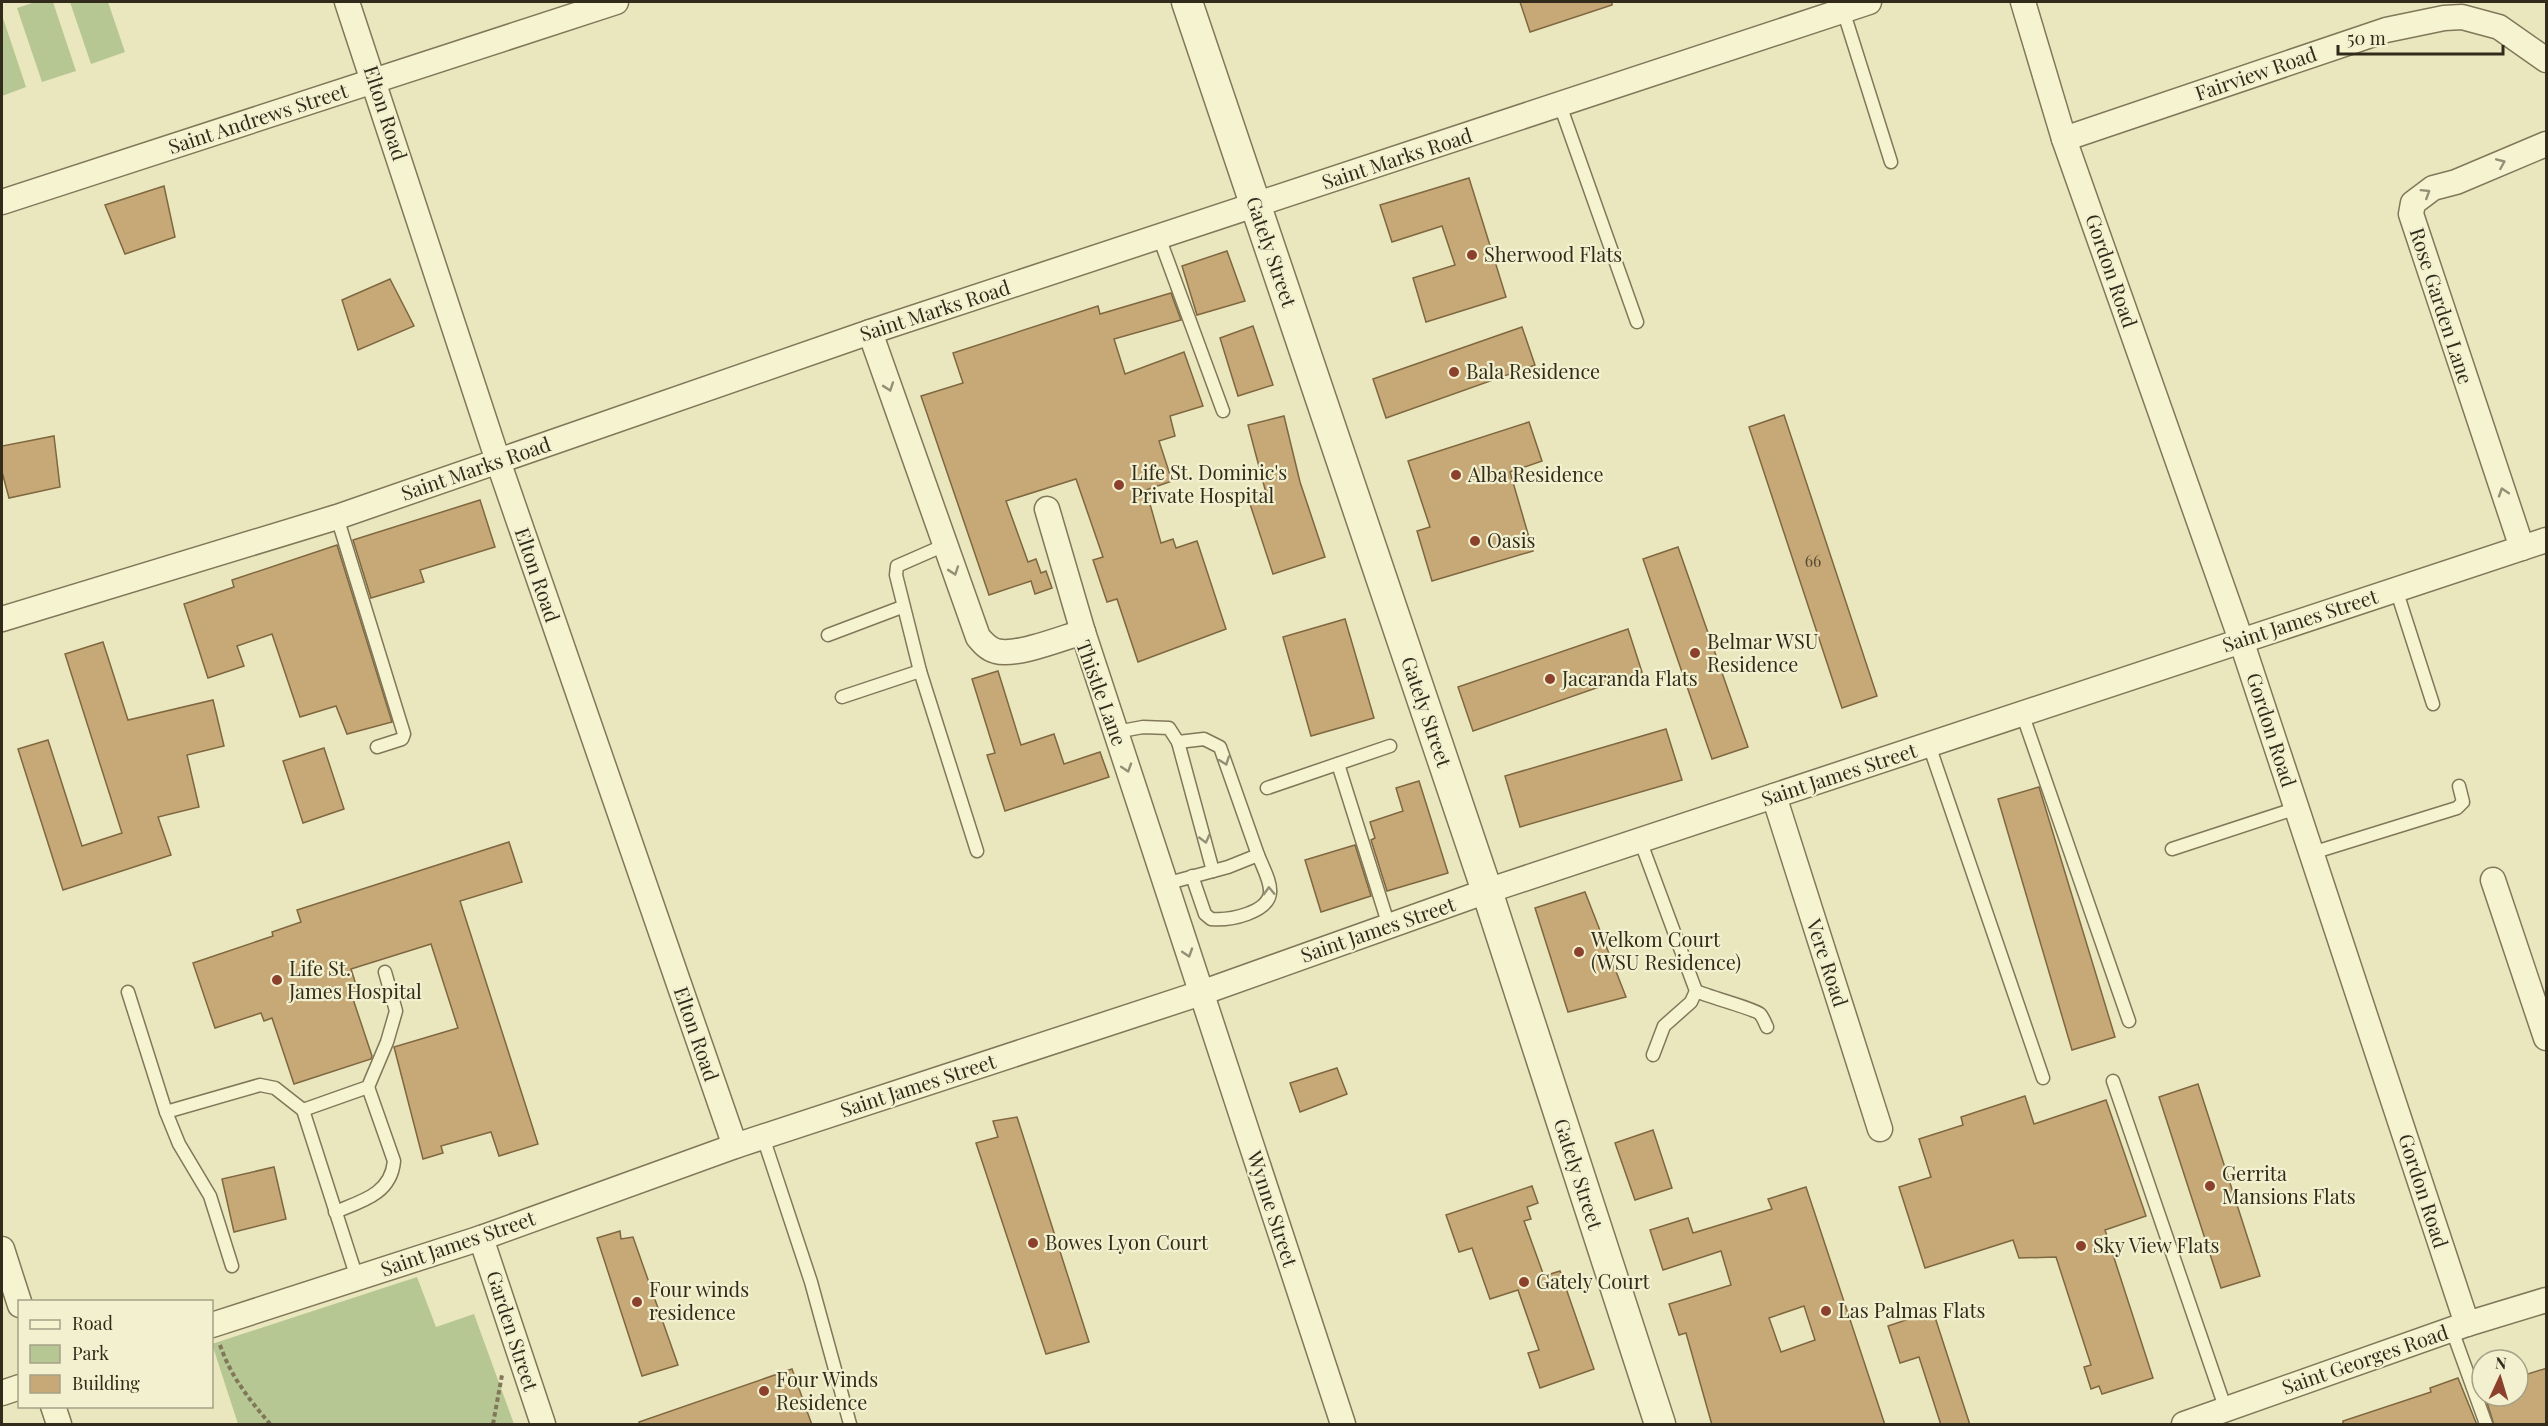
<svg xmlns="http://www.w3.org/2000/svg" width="2548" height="1426" viewBox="0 0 2548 1426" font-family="'Playfair Display',serif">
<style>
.green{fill:#b6c794}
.building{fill:#c6a977;stroke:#7f6740;stroke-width:1.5;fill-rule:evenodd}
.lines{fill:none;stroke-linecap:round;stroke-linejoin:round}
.service-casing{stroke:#817759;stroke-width:15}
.minor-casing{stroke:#817759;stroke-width:27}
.tertiary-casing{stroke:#817759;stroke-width:33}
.path{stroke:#817759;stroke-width:4;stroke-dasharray:4.5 3;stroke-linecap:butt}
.service{stroke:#f6f3d1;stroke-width:12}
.minor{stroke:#f6f3d1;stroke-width:24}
.tertiary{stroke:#f6f3d1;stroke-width:30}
.oneway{stroke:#948f76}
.poi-dot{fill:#8c412d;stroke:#f2f0ce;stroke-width:2}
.labels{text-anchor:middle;stroke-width:4.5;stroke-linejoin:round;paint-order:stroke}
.number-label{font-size:16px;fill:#574a33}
.street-label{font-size:20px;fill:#322b1c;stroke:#f2f0ce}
.poi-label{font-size:20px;fill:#322b1c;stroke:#f2f0ce;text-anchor:start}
</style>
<rect width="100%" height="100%" fill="#eae7bf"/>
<g class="green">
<polygon points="35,2 53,2 76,71 42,82 17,8"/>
<polygon points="70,2 108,2 125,52 91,64"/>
<polygon points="2,15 26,87 2,96"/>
<polygon points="417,1277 436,1327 474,1314 514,1424 238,1424 212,1344"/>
</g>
<g class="building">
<polygon points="1520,2 1612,2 1612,5 1530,32"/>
<polygon points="1469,178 1506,297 1426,322 1413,278 1455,265 1442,226 1392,242 1380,205"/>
<polygon points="164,186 175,237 125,254 105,205"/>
<polygon points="1227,251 1245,301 1197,315 1182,266"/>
<polygon points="390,279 414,326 358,350 342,300"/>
<polygon points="1171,293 1181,320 1114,339 1125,374 1184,352 1203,406 1170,416 1175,436 1159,441 1172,481 1146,490 1161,543 1173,539 1176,548 1197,541 1226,629 1138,662 1117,599 1107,602 1093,560 1103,557 1076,479 1006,501 1028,562 1036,559 1041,573 1046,571 1052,588 1035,594 1031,581 989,595 921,396 963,383 953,353 1098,306 1100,314"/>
<polygon points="1253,326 1273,385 1238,396 1220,338"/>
<polygon points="1522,327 1535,365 1386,418 1373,379"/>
<polygon points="1784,415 1877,696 1842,708 1749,427"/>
<polygon points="1284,416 1300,482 1325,557 1273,574 1248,498 1266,493 1248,425"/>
<polygon points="1529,422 1542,461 1510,472 1533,551 1432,581 1417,531 1430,527 1408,461"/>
<polygon points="54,436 60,487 9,498 2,472 2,446"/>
<polygon points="480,500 495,547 420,570 424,582 371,598 353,540"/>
<polygon points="337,545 392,722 347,734 336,706 300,717 272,634 237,646 244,666 208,678 184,604 234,587 232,580"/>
<polygon points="1678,547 1748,747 1712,759 1643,559"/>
<polygon points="1345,619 1374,718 1311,736 1283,637"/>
<polygon points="1628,629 1642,672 1473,731 1458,687"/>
<polygon points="103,642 128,720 213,700 224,746 187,755 199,807 158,817 171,855 63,890 18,749 48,740 82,846 122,833 65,654"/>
<polygon points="998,671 1021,745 1054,734 1064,764 1100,752 1109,777 1005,811 987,755 995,753 972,679"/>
<polygon points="1666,729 1682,780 1520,827 1505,776"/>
<polygon points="324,748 344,809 303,823 283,761"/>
<polygon points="1419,781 1448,873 1387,891 1371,840 1375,838 1370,822 1403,811 1396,788"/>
<polygon points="2039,787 2115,1037 2072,1050 1998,799"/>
<polygon points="509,842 522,882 460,901 538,1144 499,1156 491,1132 441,1146 443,1153 423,1159 394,1047 458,1028 431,944 351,969 358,991 351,993 372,1056 371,1059 294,1084 272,1018 264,1021 261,1013 215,1028 193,963 273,936 272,932 301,922 297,910"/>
<polygon points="1355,845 1371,896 1321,912 1305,860"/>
<polygon points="1585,892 1626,997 1568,1012 1535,908"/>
<polygon points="1337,1068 1347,1094 1300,1112 1290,1083"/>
<polygon points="2198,1084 2260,1276 2221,1288 2159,1097"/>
<polygon points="2025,1096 2034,1124 2106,1100 2146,1216 2105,1230 2153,1378 2102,1394 2099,1386 2091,1389 2084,1367 2091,1365 2056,1257 2019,1258 2013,1240 1925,1268 1899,1187 1931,1177 1919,1139 1963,1125 1961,1117"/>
<polygon points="1017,1117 1089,1342 1046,1354 976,1143 998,1137 993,1121"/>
<polygon points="1653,1130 1672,1188 1635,1200 1615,1143"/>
<polygon points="274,1167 286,1219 234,1232 222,1179"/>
<polygon points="1532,1186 1538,1203 1527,1207 1531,1219 1524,1221 1544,1276 1560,1271 1594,1369 1540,1388 1528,1353 1539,1350 1518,1290 1490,1299 1472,1248 1459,1252 1446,1215"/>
<path d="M1806,1187L1885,1425H1712L1686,1333L1679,1335L1669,1304L1731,1285L1721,1251L1663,1270L1650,1230L1688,1218L1693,1233L1772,1209L1768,1199ZM1804,1306L1815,1340L1781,1352L1769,1318Z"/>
<polygon points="620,1231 621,1239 633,1237 678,1365 642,1376 597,1238"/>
<polygon points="1933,1311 1970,1425 1941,1425 1919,1357 1900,1363 1888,1326"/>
<polygon points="2547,1368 2547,1425 2494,1425 2485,1396 2518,1396 2518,1377"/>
<polygon points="792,1369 812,1425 639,1425 639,1422"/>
<polygon points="2458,1378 2477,1425 2343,1425 2343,1421 2431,1392 2430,1388"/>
</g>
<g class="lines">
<g class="service-casing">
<g id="service">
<polyline points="1843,10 1891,162"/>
<polyline points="1560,105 1637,322"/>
<polyline points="1159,237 1223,411"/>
<polyline points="337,517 404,734 402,739 377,747"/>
<polyline points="945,545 897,566 896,575 920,671 977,851"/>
<polyline points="2396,589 2433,704"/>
<polyline points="828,635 902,607"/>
<polyline points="842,697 920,671"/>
<polyline points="2023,716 2129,1021"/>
<polyline points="1116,732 1143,727 1169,728 1178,742 1213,871"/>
<polyline points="1929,745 2043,1078"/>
<polyline points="1338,764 1389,926"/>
<polyline points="1267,788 1390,746"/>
<polyline points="1640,840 1696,991 1691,1002 1664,1026 1653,1055"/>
<polyline points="2172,849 2297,808"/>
<polyline points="2312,853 2457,808 2463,802 2459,786"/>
<path d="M1192,876L1205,914L1211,919C1223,920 1236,918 1247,914C1283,901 1269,882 1258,855"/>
<polyline points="1165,884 1228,867 1258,855 1220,747 1204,739 1178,742"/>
<path d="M1696,991C1709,997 1755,1009 1760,1014C1763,1017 1765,1023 1767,1027"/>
<polyline points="128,992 166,1112 179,1144 210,1196 232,1266"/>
<polyline points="2113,1081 2226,1410"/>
<polyline points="303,1110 368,1087 387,1042 396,1011 385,972"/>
<polyline points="166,1112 260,1085 275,1088 303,1110 357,1278"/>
<polyline points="763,1137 811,1282 850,1424"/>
<path d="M335,1212C362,1201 391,1194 394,1161L368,1087"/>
<polyline points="2452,1330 2486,1424"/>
</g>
</g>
<g class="minor-casing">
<g id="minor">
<polyline points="347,2 498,461 735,1146"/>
<polyline points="2023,2 2064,139 2241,640 2467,1324"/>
<polyline points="2064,139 2386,30 2444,18 2462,17 2499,27 2546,60"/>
<polyline points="2,202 616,2"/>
<path d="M870,332L978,637C983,643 988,649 996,651C1016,657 1062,638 1083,632"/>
<polyline points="1047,509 1083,632 1343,1424"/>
<polyline points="2522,548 2411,214 2413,203 2433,188 2456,182 2546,144"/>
<polyline points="2,619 337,517 870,332 1869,2"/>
<polyline points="1774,796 1880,1129"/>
<polyline points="2493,880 2546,1038"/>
<polyline points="481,1238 543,1424"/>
<polyline points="2,1249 20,1305"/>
<polyline points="212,1325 481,1238 735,1146 1201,993 1487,891 2546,540"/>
<polyline points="2,1393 20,1387"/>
<polyline points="53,1406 59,1424"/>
<polyline points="2184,1424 2467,1324 2546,1300"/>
</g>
</g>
<g class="tertiary-casing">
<polyline id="tertiary" points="1187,2 1487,891 1660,1424"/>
</g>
<g class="path">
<path d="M220,1345C231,1377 249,1399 270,1424"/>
<polyline points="493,1424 502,1375"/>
</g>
<use href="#service" class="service"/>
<use href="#minor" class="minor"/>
<use href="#tertiary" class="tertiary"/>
</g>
<defs><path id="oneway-chevron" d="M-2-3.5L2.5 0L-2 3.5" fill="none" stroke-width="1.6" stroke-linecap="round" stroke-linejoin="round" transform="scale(1.5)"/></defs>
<g class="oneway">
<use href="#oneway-chevron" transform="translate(2501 163) rotate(-23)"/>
<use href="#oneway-chevron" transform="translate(2426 193) rotate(-32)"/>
<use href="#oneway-chevron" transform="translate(889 387) rotate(71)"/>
<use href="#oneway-chevron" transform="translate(2503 492) rotate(-108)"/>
<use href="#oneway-chevron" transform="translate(954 571) rotate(71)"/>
<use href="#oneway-chevron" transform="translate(1225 761) rotate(70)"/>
<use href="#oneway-chevron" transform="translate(1127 768) rotate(72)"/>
<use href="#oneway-chevron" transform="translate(1205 839) rotate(75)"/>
<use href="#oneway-chevron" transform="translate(1269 891) rotate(-92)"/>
<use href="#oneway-chevron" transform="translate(1188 953) rotate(72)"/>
</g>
<g class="poi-dot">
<circle cx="1472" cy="255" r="6"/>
<circle cx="1454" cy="372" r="6"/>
<circle cx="1456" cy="475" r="6"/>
<circle cx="1119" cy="485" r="6"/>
<circle cx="1475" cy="541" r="6"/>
<circle cx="1695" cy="653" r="6"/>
<circle cx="1550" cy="679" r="6"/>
<circle cx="1579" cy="952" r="6"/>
<circle cx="277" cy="980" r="6"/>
<circle cx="2210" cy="1186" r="6"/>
<circle cx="1033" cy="1243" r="6"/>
<circle cx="2081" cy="1246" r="6"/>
<circle cx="1524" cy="1282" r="6"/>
<circle cx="637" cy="1302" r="6"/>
<circle cx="1826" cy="1311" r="6"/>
<circle cx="764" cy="1391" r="6"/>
</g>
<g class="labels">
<g class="number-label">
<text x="1813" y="567">66</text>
</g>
<g class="street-label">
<text transform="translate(2256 74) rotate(-19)" y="7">Fairview Road</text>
<text transform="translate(385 113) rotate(72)" y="7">Elton Road</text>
<text transform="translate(258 119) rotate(-18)" y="7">Saint Andrews Street</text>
<text transform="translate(1397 159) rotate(-18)" y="7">Saint Marks Road</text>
<text transform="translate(1271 252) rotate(71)" y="7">Gately Street</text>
<text transform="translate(2111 271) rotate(71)" y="7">Gordon Road</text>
<text transform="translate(2441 306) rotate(72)" y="7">Rose Garden Lane</text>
<text transform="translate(935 311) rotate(-18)" y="7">Saint Marks Road</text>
<text transform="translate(476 469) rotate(-19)" y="7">Saint Marks Road</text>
<text transform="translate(537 575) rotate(71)" y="7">Elton Road</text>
<text transform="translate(2300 621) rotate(-18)" y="7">Saint James Street</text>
<text transform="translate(1101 693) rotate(70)" y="7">Thistle Lane</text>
<text transform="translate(1426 712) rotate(71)" y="7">Gately Street</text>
<text transform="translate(2271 730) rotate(72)" y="7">Gordon Road</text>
<text transform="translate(1839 775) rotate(-18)" y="7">Saint James Street</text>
<text transform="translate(1378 930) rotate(-19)" y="7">Saint James Street</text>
<text transform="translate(1827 963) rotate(72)" y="7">Vere Road</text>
<text transform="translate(696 1034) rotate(71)" y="7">Elton Road</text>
<text transform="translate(918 1086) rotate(-18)" y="7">Saint James Street</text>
<text transform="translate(1578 1174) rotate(72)" y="7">Gately Street</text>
<text transform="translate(2423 1191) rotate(72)" y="7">Gordon Road</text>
<text transform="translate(1272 1209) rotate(72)" y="7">Wynne Street</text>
<text transform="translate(458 1244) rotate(-19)" y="7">Saint James Street</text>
<text transform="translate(512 1331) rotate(72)" y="7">Garden Street</text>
<text transform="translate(2365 1360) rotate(-19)" y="7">Saint Georges Road</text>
</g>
<g class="poi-label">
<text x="1484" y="262">Sherwood Flats</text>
<text x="1466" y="379">Bala Residence</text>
<text x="1131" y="480">Life St. Dominic's<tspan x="1131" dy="23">Private Hospital</tspan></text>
<text x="1468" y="482">Alba Residence</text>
<text x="1487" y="548">Oasis</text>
<text x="1707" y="649">Belmar WSU<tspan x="1707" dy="23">Residence</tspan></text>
<text x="1562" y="686">Jacaranda Flats</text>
<text x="1591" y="947">Welkom Court<tspan x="1591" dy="23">(WSU Residence)</tspan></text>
<text x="289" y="976">Life St.<tspan x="289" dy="23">James Hospital</tspan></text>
<text x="2222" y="1181">Gerrita<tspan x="2222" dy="23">Mansions Flats</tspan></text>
<text x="1045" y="1250">Bowes Lyon Court</text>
<text x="2093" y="1253">Sky View Flats</text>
<text x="1536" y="1289">Gately Court</text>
<text x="649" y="1297">Four winds<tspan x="649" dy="23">residence</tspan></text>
<text x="1838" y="1318">Las Palmas Flats</text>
<text x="776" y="1387">Four Winds<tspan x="776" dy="23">Residence</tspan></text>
</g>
</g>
<rect width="2548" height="1426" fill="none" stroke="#322b1c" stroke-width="6"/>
<rect x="18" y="1300" width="195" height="108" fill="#f2f0ce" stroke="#a5a187" stroke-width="1.5"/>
<rect x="30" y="1320" width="30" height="9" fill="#f6f3d1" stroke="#a5a187" stroke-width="1.5"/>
<text x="72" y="1330" font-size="18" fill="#322b1c">Road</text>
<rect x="30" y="1345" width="30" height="18" fill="#b6c794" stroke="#a5a187" stroke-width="1.5"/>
<text x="72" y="1360" font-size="18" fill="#322b1c">Park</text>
<rect x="30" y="1375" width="30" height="18" fill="#c6a977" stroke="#a5a187" stroke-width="1.5"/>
<text x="72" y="1390" font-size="18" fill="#322b1c">Building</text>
<g transform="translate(2500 1378) rotate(4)"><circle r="28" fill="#f2f0ce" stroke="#a5a187" stroke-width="1.5"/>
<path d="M0-4.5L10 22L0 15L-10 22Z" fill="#8c412d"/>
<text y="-9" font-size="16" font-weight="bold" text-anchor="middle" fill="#322b1c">N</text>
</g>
<path d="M2338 45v9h165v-9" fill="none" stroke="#322b1c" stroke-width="3"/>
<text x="2347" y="45" font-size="18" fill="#322b1c" stroke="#f2f0ce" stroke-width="4.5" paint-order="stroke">50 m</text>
</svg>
